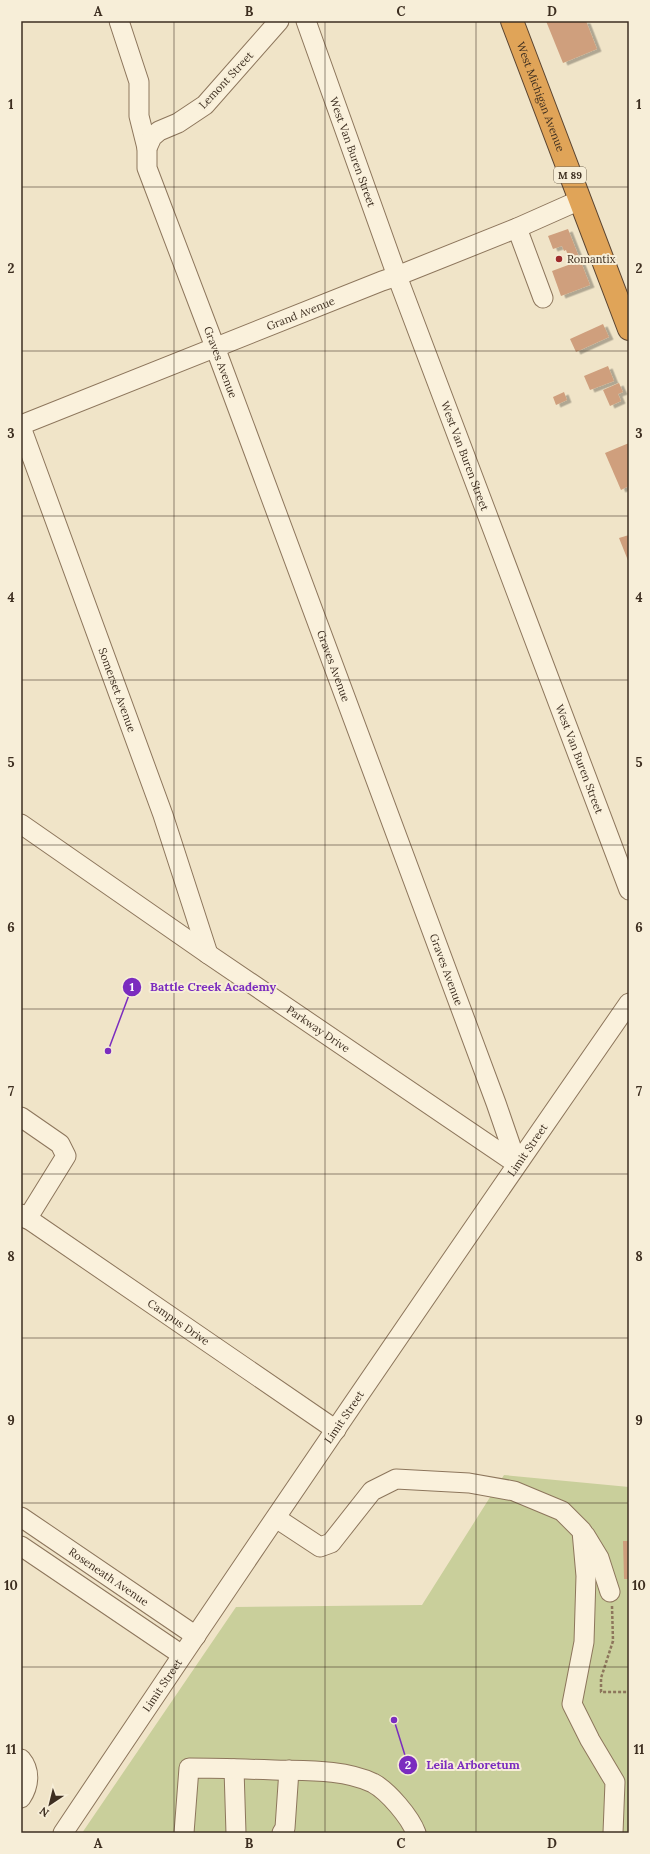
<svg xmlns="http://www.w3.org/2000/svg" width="650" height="1854" viewBox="0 0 650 1854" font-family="Lora,serif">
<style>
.green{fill:#c9cf9b}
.building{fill:#cf9f7d;filter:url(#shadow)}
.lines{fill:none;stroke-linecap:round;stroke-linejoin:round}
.minor-casing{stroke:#8d765c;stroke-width:21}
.highway-casing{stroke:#5b4430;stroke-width:24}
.path{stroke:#8d765c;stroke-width:2.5;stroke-dasharray:3 2;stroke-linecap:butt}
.minor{stroke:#faf1dc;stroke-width:19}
.highway{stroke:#e0a458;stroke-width:22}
.grid{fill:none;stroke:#3d2e20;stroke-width:1;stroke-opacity:0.55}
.poi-dot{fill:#9e2a2b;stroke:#f7eed8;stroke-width:1.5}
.labels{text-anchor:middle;stroke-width:4;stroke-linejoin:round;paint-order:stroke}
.shield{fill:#f7eed8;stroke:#756857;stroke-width:1}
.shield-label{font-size:10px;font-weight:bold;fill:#3d2e20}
.street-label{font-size:11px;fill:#3d2e20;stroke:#f7eed8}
.poi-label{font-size:11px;fill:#3d2e20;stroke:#f7eed8;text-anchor:start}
.leader{fill:none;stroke:#7b2cbf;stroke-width:1.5}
.callout-dot{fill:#7b2cbf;stroke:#f7eed8;stroke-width:1.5}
.mark-label{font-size:12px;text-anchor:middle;font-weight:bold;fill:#fff}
.callout-label{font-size:12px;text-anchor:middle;font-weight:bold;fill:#7b2cbf;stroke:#f7eed8;stroke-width:4;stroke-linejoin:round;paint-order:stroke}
.neatline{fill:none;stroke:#3d2e20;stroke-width:1.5}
.grid-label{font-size:13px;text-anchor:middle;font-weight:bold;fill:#3d2e20}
</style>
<defs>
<filter id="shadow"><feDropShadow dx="4.5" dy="2.5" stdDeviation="0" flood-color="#0004"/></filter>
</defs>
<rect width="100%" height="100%" fill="#f0e4c8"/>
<polygon class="green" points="504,1475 629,1487 629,1833 82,1833 236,1607 422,1605"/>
<g class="building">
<polygon points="546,21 586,21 597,49 563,63"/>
<polygon points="568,229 590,285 561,296 552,271 571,264 566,250 564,251 562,246 553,249 548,236"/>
<polygon points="603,324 609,337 576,352 570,339"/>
<polygon points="608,366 614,381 590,390 584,376"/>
<polygon points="619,383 623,392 618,394 621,401 610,406 603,390"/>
<polygon points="564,392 567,400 556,405 553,397"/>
<polygon points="629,443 629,486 621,490 605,453"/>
<polygon points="629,535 629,563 619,538"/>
<polygon points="623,1541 629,1541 629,1579 624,1579"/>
</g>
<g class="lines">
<g class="minor-casing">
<g id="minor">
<polyline points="119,21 139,82 139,116 147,148"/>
<path id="s1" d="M279,21L205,105L178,123L159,131L152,137L147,148V168L215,347L496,1103L517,1164"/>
<path id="s2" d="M306,21L397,276L629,890"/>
<polyline points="517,228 543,298"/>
<path id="s3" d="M21,425L382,281L397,276L517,228L580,200"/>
<path id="s4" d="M21,427L163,815L208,954"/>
<path id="s5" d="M21,824L208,954L517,1164"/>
<polyline points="21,1117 60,1144 66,1156 27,1219"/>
<path id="s6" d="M21,1214L336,1430"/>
<path id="s7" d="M21,1517L196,1636"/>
<polyline points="276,1518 320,1547 331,1543 372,1491 396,1479 469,1483 514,1491 562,1511 582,1531 586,1576 584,1642 572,1704 590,1740 615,1782 613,1833"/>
<polyline points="585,1535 599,1558 610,1592"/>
<polyline points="21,1546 182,1655"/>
<path d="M21,1759C31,1771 29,1786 21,1798"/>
<polyline points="234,1769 236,1833"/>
<path id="s8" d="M63,1833C249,1555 438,1278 629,1003"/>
<path d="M184,1833L189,1768C217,1768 246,1769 274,1770C306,1771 343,1769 373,1783C388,1791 410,1817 416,1833"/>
<polyline points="282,1833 285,1828 289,1770"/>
</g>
</g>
<g class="highway-casing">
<g id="highway">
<path id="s9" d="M512,21L629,329"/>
</g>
</g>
<polyline class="path" points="612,1606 613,1641 601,1678 601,1692 629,1692"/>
<use href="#minor" class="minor"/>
<use href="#highway" class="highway"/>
</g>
<path class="grid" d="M174,21V1833M325,21V1833M476,21V1833M21,187H629M21,351H629M21,516H629M21,680H629M21,845H629M21,1009H629M21,1174H629M21,1338H629M21,1503H629M21,1667H629"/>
<circle class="poi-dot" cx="559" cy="259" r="4"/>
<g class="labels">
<rect class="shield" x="554" y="167" width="32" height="16" rx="3"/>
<g class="shield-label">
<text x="570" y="179">M 89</text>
</g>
<g class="street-label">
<text transform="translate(226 80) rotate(-47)" y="4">Lemont Street</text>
<text dy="4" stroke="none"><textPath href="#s9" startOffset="81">West Michigan Avenue</textPath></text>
<text dy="4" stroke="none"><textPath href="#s2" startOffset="139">West Van Buren Street</textPath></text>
<text dy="4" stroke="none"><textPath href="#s3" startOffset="301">Grand Avenue</textPath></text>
<text dy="4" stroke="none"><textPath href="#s1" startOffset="414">Graves Avenue</textPath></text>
<text dy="4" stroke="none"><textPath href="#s2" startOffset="463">West Van Buren Street</textPath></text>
<text dy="4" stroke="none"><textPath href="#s1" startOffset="738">Graves Avenue</textPath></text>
<text dy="4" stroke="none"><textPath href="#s4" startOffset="280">Somerset Avenue</textPath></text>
<text dy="4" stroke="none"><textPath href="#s2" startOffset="787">West Van Buren Street</textPath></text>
<text dy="4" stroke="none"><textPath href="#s1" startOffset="1062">Graves Avenue</textPath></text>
<text dy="4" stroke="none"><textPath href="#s5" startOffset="361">Parkway Drive</textPath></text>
<text dy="4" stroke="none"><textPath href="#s8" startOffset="826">Limit Street</textPath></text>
<text dy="4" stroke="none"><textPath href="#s6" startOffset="191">Campus Drive</textPath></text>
<text dy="4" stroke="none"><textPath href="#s8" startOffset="502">Limit Street</textPath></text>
<text dy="4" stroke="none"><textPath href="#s7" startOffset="106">Roseneath Avenue</textPath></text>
<text dy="4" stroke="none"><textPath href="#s8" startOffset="178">Limit Street</textPath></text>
</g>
<g class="poi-label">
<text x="567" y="263">Romantix</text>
</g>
</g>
<path class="leader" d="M108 1051L132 987M394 1720L408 1765"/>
<g class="callout-dot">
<circle cx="108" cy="1051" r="4"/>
<circle cx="394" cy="1720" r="4"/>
<circle cx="132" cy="987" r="10"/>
<circle cx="408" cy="1765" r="10"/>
</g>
<g class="mark-label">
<text x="132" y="991">1</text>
<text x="408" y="1769">2</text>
</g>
<g class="callout-label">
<text x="213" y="991">Battle Creek Academy</text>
<text x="473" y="1769">Leila Arboretum</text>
</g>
<rect width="650" height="1854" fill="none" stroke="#f7eed8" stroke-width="44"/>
<g transform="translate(50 1804) rotate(215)" stroke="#f7eed8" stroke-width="3" paint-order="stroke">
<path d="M0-3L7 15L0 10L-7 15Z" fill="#3d2e20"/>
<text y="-6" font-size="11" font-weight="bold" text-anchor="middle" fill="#3d2e20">N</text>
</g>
<rect x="22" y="22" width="606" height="1810" class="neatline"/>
<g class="grid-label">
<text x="98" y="16">A</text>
<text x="249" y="16">B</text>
<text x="401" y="16">C</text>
<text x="552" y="16">D</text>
<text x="11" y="109">1</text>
<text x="639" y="109">1</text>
<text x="11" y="273">2</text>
<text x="639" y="273">2</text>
<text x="11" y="438">3</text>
<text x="639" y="438">3</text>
<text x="11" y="602">4</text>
<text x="639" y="602">4</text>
<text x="11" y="767">5</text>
<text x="639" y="767">5</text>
<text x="11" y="932">6</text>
<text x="639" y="932">6</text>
<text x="11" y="1096">7</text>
<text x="639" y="1096">7</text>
<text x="11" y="1261">8</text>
<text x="639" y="1261">8</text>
<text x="11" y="1425">9</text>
<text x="639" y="1425">9</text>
<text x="11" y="1590">10</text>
<text x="639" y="1590">10</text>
<text x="11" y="1754">11</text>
<text x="639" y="1754">11</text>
<text x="98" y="1848">A</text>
<text x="249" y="1848">B</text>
<text x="401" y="1848">C</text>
<text x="552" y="1848">D</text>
</g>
</svg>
